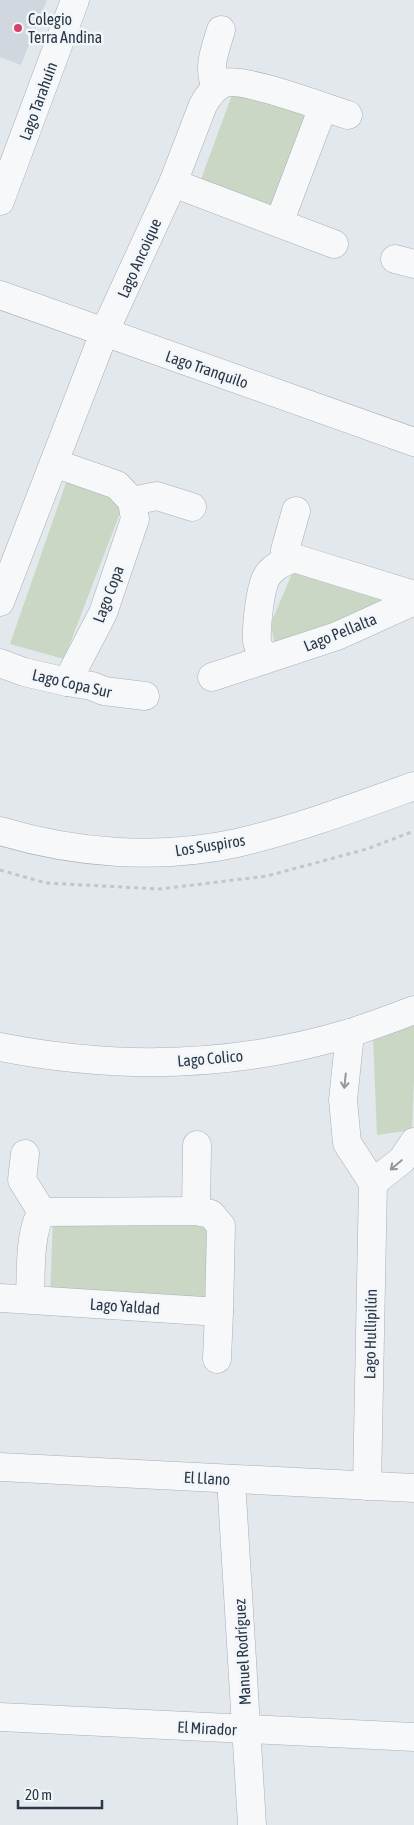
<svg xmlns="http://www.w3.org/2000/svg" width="414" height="1825" viewBox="0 0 414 1825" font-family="'Asap Condensed',sans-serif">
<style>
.built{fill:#d1d7de}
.green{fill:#cad7c4}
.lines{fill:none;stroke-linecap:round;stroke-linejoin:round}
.minor-casing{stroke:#a7afb7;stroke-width:29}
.path{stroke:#c1c6cb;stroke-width:3;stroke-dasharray:4 4;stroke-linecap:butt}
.minor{stroke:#f6f8fa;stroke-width:28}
.oneway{stroke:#9098a0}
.poi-dot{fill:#d84167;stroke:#f3f6f9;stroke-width:2}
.labels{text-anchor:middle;stroke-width:5;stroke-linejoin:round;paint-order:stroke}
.poi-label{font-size:16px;fill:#293746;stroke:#f3f6f9;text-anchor:start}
.street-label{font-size:16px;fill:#293746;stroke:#f3f6f9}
</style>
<rect width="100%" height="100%" fill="#e3e8ec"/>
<polygon class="built" points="0,0 47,0 21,65 0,57"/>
<g class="green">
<polygon points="237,81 312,109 276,209 200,182"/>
<polygon points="67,480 125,500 64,659 10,644"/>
<polygon points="294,569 387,598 275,648 271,623"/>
<polygon points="414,1022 414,1080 412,1130 377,1135 373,1038"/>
<polygon points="53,1216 208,1222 205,1304 50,1298"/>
</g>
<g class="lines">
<g class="minor-casing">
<g id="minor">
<path d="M216,88C207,67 215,50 221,30"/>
<polyline points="173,183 334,244"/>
<polyline points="0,201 75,0"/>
<polyline points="279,223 323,107"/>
<polyline points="395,259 414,264"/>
<polyline points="0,295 414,442"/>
<polyline points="54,463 117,485 132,501 135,519 103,613 67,682"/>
<polyline points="132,501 157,496 192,507"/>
<polyline points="286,561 285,550 296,511"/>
<path d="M0,602L104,333L173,183L203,105C208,96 214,87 224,83C244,77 325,108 348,115"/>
<path d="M264,660C262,654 258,647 257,641C256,629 260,589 266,578C271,568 283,562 294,558L414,595"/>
<polyline points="0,663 24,672 67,682 92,686 104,691 145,696"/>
<polyline points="212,677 337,636 414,601"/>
<path d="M0,831C76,854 159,860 237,843C297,829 356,807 414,786"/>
<polyline points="350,1033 343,1100 347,1143 373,1183 367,1486"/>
<path d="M0,1047C117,1070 234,1068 350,1033C371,1026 393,1018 414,1010"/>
<polyline points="25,1154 22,1180 42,1212"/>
<polyline points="373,1183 402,1160 414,1142"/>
<polyline points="196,1211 197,1145"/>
<path d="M0,1298L219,1312L221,1226L211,1214L196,1211L42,1212C29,1231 31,1275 30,1299"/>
<polyline points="217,1359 219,1312"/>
<polyline points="0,1467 414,1488"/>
<polyline points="231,1479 252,1825"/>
<polyline points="0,1717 414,1737"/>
</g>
</g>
<polyline class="path" points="0,870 46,883 160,889 267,876 367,849 414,831"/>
<use href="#minor" class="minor"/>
</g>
<defs><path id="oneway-shaft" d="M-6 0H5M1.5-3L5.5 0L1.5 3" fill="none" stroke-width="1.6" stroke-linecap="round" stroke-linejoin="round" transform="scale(1.25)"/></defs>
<g class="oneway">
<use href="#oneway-shaft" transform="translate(345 1081) rotate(96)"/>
<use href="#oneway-shaft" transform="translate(396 1165) rotate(140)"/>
</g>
<circle class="poi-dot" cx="18" cy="28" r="5"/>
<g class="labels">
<g class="poi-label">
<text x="28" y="25">Colegio<tspan x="28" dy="18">Terra Andina</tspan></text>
</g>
<g class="street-label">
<text transform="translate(38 101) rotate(-70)" y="6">Lago Tarahuín</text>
<text transform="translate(139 258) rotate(-66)" y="6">Lago Ancoique</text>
<text transform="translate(207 369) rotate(19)" y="6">Lago Tranquilo</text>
<text transform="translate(108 594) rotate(-69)" y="6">Lago Copa</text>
<text transform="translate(340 632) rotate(-22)" y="6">Lago Pellalta</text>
<text transform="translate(72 683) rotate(13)" y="6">Lago Copa Sur</text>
<text transform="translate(210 845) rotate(-9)" y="6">Los Suspiros</text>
<text transform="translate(210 1058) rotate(-5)" y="6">Lago Colico</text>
<text transform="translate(125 1306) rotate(4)" y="6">Lago Yaldad</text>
<text transform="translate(370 1334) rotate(-89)" y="6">Lago Hullipilún</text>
<text transform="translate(207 1478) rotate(3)" y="6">El Llano</text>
<text transform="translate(242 1652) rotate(-93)" y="6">Manuel Rodríguez</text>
<text transform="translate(207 1728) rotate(3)" y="6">El Mirador</text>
</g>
</g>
<path d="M18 1800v8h84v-8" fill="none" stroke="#293746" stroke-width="2.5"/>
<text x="25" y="1800" font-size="15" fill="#293746" stroke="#f3f6f9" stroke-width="4" paint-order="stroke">20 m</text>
</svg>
